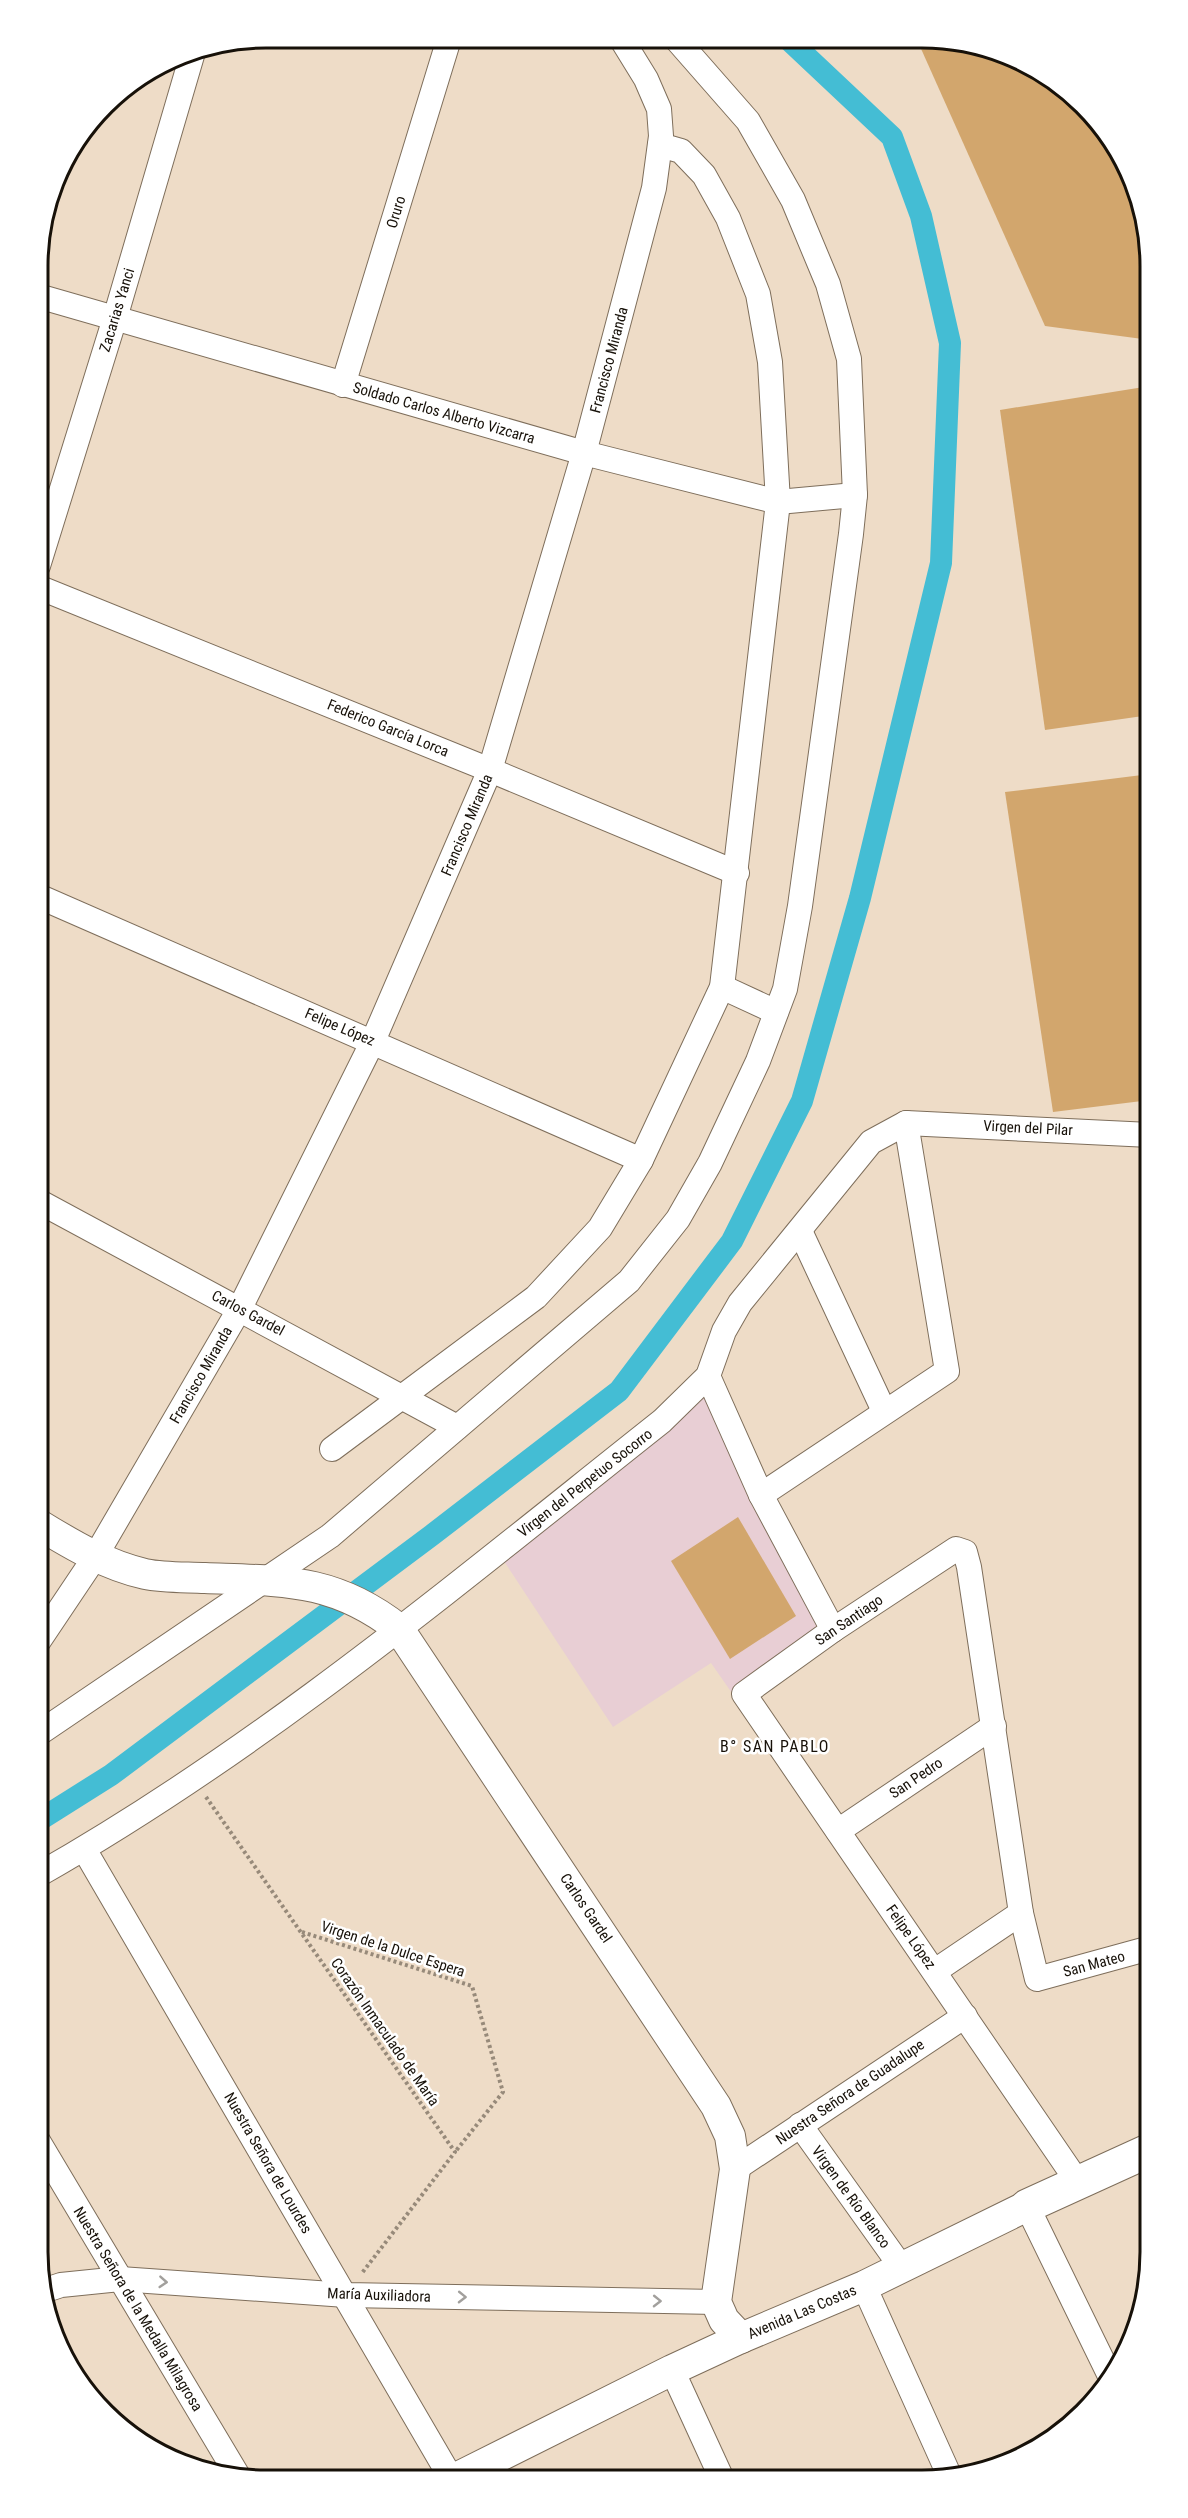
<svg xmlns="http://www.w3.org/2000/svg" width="1188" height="2518" viewBox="0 0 1188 2518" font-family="'Roboto Condensed',sans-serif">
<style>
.education{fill:#e8ced4}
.green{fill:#d2a66d}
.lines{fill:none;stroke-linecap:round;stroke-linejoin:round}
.canal{stroke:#44bdd4;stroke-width:22}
.minor-casing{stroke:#7e6e5b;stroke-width:26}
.tertiary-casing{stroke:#7e6e5b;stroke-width:32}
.secondary-casing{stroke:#7e6e5b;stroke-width:35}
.path{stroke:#978a7a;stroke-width:4;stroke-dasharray:3 3;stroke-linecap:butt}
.minor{stroke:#fff;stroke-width:24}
.tertiary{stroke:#fff;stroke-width:30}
.secondary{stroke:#fff;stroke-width:33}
.oneway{stroke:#a2a09d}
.labels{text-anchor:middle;stroke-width:5;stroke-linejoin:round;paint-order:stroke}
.street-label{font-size:15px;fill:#171109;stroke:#fff}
.neighbourhood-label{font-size:16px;letter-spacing:1.5px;fill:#171109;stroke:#fff}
.rim{fill:none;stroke:#171109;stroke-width:3}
</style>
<rect width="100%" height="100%" fill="#eedcc7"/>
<polygon class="education" points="703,1389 827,1627 734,1696 711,1663 613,1727 500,1555"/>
<g class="green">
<polygon points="918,42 966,42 1023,61 1073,95 1112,140 1143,207 1150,266 1150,340 1045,326"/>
<polygon points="1150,386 1150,715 1045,730 1000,410"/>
<polygon points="1150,774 1150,1100 1053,1112 1005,792"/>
<polygon points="738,1517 796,1616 730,1659 671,1561"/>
</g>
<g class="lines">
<polyline class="canal" points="38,1821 111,1775 432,1535 619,1391 732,1241 802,1101 860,898 941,563 950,343 921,216 892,137 790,41"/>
<g class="minor-casing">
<g id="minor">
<polyline points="38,296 584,453 778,502 855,495"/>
<polyline points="343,385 449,39"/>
<polyline points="38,566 115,318 193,52"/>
<polyline points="38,587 490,770 737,873"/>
<polyline points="38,896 641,1160"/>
<polyline points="722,987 776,1012"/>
<polyline points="38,1201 457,1427"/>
<polyline points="800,1231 884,1411"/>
<polyline points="708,1376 761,1495 833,1630"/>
<polyline points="332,1449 536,1297 600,1228 641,1160 722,987 778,502 770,362 758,294 728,218 704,175 681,151 660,145"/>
<polyline points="761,1495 947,1371 906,1123"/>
<polyline points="38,1642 95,1557 240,1308 373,1041 490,770 584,453 654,188 661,136 659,109 646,79 622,40"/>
<polyline points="38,1734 330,1536 629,1281 678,1219 710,1163 758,1061 785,989 800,906 851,534 855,495 849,359 828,284 793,200 748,121 677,40"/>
<polyline points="838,1831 994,1726"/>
<polyline points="84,1849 451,2478"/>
<path d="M38,1875C262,1748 460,1581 662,1421L708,1376L724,1331L740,1303L871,1142L906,1123L1150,1135"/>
<polyline points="935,1971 1021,1913"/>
<polyline points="800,2125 902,2268"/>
<polyline points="38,2141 238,2476"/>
<polyline points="735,2169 965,2016"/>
<polyline points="1077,2181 744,1694 833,1630 956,1549 965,1552 969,1567 1021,1913 1037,1979 1150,1948"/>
<polyline points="1027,2206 1110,2376"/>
<polyline points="864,2286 950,2477"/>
<polyline points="43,2291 61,2285 120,2279 346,2295 716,2302"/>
<polyline points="672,2370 722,2479"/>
</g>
</g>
<g class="tertiary-casing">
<g id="tertiary">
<path d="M38,1524C72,1545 106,1565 145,1574C164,1578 186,1577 205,1578C283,1581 334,1578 399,1629L716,2106L730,2136L735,2169L716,2302L724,2320L741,2338"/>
<polyline points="456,2478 672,2370 741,2338 864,2286 1027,2206"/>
</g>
</g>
<g class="secondary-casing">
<polyline id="secondary" points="1027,2206 1150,2150"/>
</g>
<g class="path">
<polyline points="206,1797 455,2152 362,2273"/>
<polyline points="302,1932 472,1986 503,2092 455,2152"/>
</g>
<use href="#minor" class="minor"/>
<use href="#tertiary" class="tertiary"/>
<use href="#secondary" class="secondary"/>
</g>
<defs><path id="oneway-chevron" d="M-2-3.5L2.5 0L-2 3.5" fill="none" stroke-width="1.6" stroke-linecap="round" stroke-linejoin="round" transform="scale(1.5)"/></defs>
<g class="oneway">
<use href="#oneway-chevron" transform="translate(163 2282) rotate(4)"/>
<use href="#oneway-chevron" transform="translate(462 2297) rotate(1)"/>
<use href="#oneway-chevron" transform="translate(657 2301) rotate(1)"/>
</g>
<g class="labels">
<g class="street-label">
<text transform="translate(396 212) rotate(-73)" y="5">Oruro</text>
<text transform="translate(117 310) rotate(-73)" y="5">Zacarias Yanci</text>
<text transform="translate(609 360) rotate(-75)" y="5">Francisco Miranda</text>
<text transform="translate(444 413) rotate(16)" y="5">Soldado Carlos Alberto Vizcarra</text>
<text transform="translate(388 728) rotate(22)" y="5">Federico García Lorca</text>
<text transform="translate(467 825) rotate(-67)" y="5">Francisco Miranda</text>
<text transform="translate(340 1027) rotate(23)" y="5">Felipe López</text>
<text transform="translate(1028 1128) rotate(3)" y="5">Virgen del Pilar</text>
<text transform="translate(248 1313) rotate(28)" y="5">Carlos Gardel</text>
<text transform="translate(201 1375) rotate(-60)" y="5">Francisco Miranda</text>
<text transform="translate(585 1483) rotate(-38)" y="5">Virgen del Perpetuo Socorro</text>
<text transform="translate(849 1620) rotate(-34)" y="5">San Santiago</text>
<text transform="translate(916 1778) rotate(-34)" y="5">San Pedro</text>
<text transform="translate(586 1908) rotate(56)" y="5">Carlos Gardel</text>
<text transform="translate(911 1937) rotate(55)" y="5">Felipe López</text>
<text transform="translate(393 1949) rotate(18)" y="5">Virgen de la Dulce Espera</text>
<text transform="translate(1094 1964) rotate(-15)" y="5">San Mateo</text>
<text transform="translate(385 2032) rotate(55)" y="5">Corazón Inmaculado de María</text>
<text transform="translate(850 2092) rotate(-34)" y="5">Nuestra Señora de Guadalupe</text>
<text transform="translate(268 2163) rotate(60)" y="5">Nuestra Señora de Lourdes</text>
<text transform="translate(851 2197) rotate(54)" y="5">Virgen de Río Blanco</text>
<text transform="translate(379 2295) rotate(2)" y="5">María Auxiliadora</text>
<text transform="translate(138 2309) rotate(59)" y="5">Nuestra Señora de la Medalla Milagrosa</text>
<text transform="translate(802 2312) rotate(-23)" y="5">Avenida Las Costas</text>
</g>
<g class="neighbourhood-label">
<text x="775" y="1752">B° SAN PABLO</text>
</g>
</g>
<path d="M0 0H1188V2518H0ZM266 48H922A218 218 0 0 1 1140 266V2252A218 218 0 0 1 922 2470H266A218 218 0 0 1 48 2252V266A218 218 0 0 1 266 48Z" fill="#fff" fill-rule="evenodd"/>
<path class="rim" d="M266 48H922A218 218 0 0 1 1140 266V2252A218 218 0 0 1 922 2470H266A218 218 0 0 1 48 2252V266A218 218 0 0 1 266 48Z"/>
</svg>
